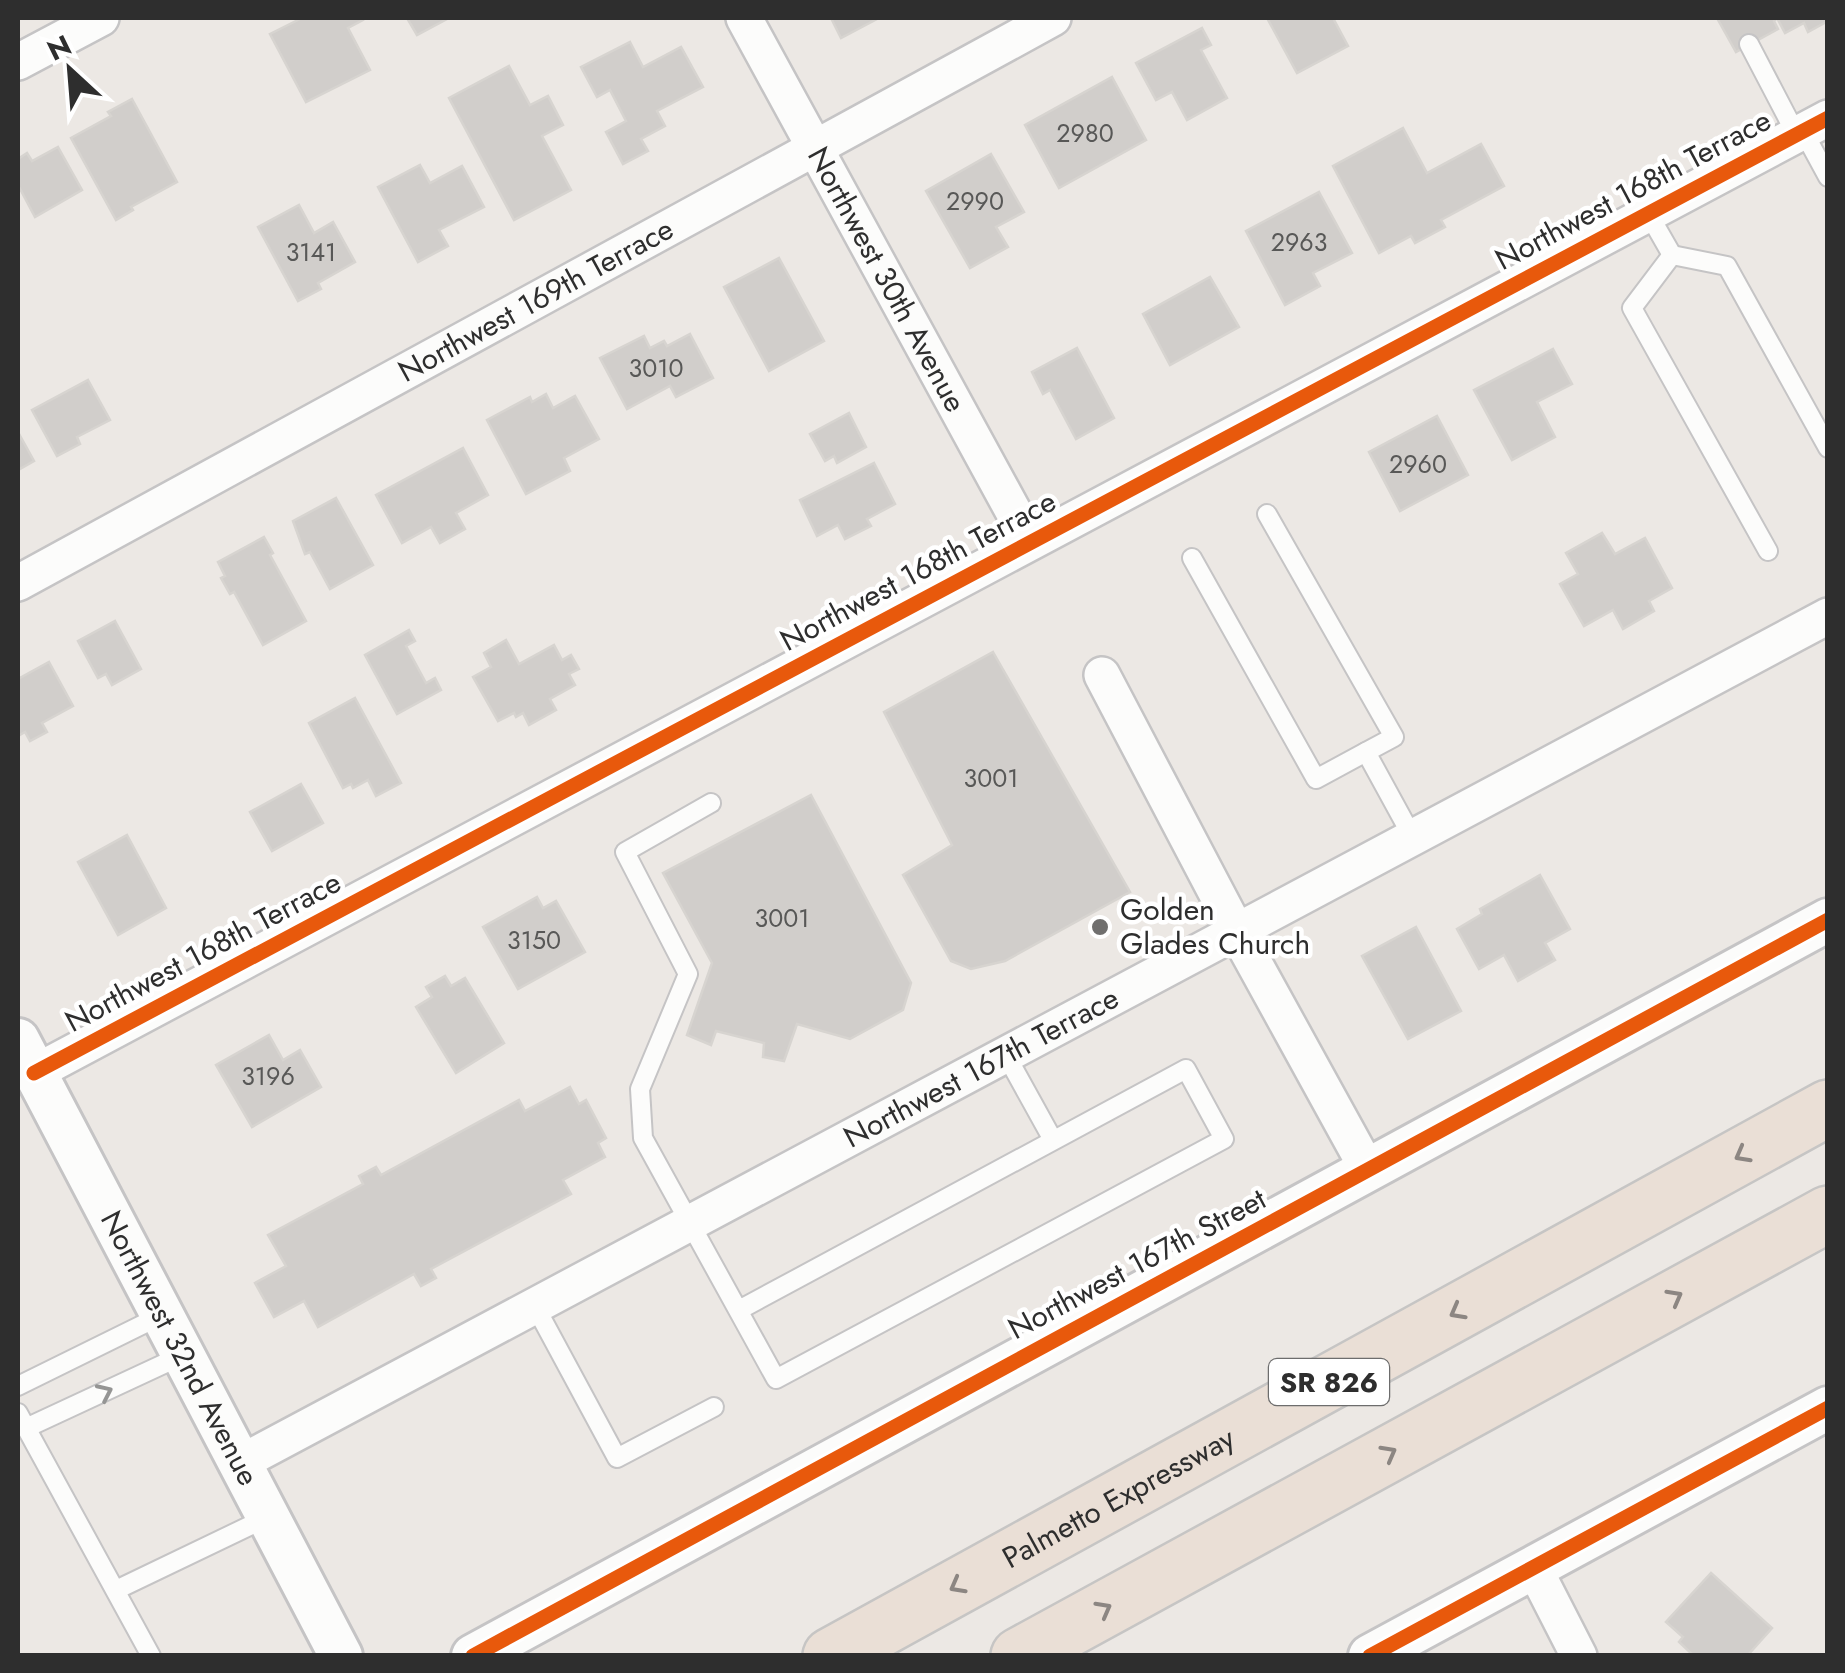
<svg xmlns="http://www.w3.org/2000/svg" width="1845" height="1673" viewBox="0 0 1845 1673" font-family="Jost,sans-serif">
<style>
.building{fill:#d1cecb;stroke:#d7d4d0;stroke-width:2.5}
.lines{fill:none;stroke-linecap:round;stroke-linejoin:round}
.service-casing{stroke:#c5c4c5;stroke-width:22}
.minor-casing{stroke:#c5c4c5;stroke-width:40}
.tertiary-casing{stroke:#c5c4c5;stroke-width:48}
.motorway-casing{stroke:#c6c5c4;stroke-width:60}
.service{stroke:#fcfcfb;stroke-width:18}
.minor{stroke:#fcfcfb;stroke-width:35}
.tertiary{stroke:#fcfcfb;stroke-width:42}
.motorway{stroke:#eadfd6;stroke-width:55}
.cycleway-casing{stroke:#fff;stroke-width:21}
.cycleway{stroke:#e8590c;stroke-width:15}
.oneway{stroke:#8c8682}
.oneway2{stroke:#959594}
.poi-dot{fill:#706f6e;stroke:#fff;stroke-width:4}
.labels{text-anchor:middle;stroke-width:9;stroke-linejoin:round;paint-order:stroke}
.number-label{font-size:25px;fill:#585857}
.shield{fill:#fff;stroke:#6d6d6d;stroke-width:2.5}
.shield-label{font-size:28px;font-weight:bold;fill:#2e2e2e}
.street-label{font-size:30px;fill:#2e2e2e;stroke:#fff}
.poi-label{font-size:30px;fill:#2e2e2e;stroke:#fff;text-anchor:start}
</style>
<rect width="100%" height="100%" fill="#ece8e4"/>
<g class="building">
<polygon points="302,18 362,18 363,20 348,28 370,70 306,102 270,34"/>
<polygon points="407,18 449,18 417,35"/>
<polygon points="831,18 879,18 841,38"/>
<polygon points="1267,18 1333,18 1348,46 1297,73"/>
<polygon points="1717,18 1828,18 1828,21 1808,32 1804,23 1785,33 1777,18 1774,21 1778,29 1736,52"/>
<polygon points="1202,28 1211,45 1201,50 1227,98 1187,120 1172,92 1156,100 1136,63"/>
<polygon points="630,42 643,67 681,47 703,87 657,111 665,126 641,139 648,151 623,164 606,132 626,121 610,90 597,97 581,67"/>
<polygon points="509,66 530,105 548,96 563,125 542,136 571,190 514,220 449,98"/>
<polygon points="1112,77 1146,140 1059,188 1025,125"/>
<polygon points="132,99 177,182 131,207 133,210 116,220 71,138 111,116 108,112"/>
<polygon points="1403,128 1427,173 1481,144 1504,186 1441,220 1445,227 1415,243 1411,236 1379,253 1333,166"/>
<polygon points="58,147 82,190 35,217 18,185 18,159 27,153 32,161"/>
<polygon points="991,154 1024,212 996,227 1008,247 970,268 926,191"/>
<polygon points="420,165 430,183 462,166 484,207 439,230 448,246 418,262 378,187"/>
<polygon points="1319,192 1352,253 1313,273 1320,286 1285,305 1246,231"/>
<polygon points="299,205 314,233 333,222 355,262 318,283 321,289 298,301 258,227"/>
<polygon points="779,258 824,341 769,371 724,287"/>
<polygon points="1210,277 1239,327 1170,365 1143,314"/>
<polygon points="690,334 713,378 676,397 670,386 627,409 600,358 644,336 650,348 664,341 667,346"/>
<polygon points="1077,348 1114,418 1076,439 1050,390 1043,394 1032,372"/>
<polygon points="1553,349 1572,384 1537,402 1555,437 1512,460 1474,390"/>
<polygon points="88,380 110,420 77,437 80,444 57,456 32,410"/>
<polygon points="546,394 553,408 575,396 599,439 564,458 570,471 526,494 487,420 530,397 532,402"/>
<polygon points="849,413 866,447 837,463 834,456 825,461 810,434"/>
<polygon points="1437,416 1468,475 1400,511 1369,452"/>
<polygon points="18,432 34,461 18,470"/>
<polygon points="463,448 488,495 456,513 465,529 440,543 431,527 402,543 376,495"/>
<polygon points="874,463 895,504 867,519 871,526 845,539 838,525 817,536 800,500"/>
<polygon points="336,498 373,565 330,589 310,552 305,554 293,521"/>
<polygon points="1602,533 1615,554 1645,538 1672,588 1649,601 1654,611 1623,629 1613,610 1584,626 1560,584 1578,574 1566,553"/>
<polygon points="264,537 273,553 270,555 306,621 263,645 234,592 230,594 221,578 225,576 218,562"/>
<polygon points="115,621 141,669 112,685 106,674 98,678 78,641"/>
<polygon points="409,630 415,641 406,646 426,683 435,678 441,690 397,714 365,655"/>
<polygon points="506,640 519,664 554,645 562,660 571,655 579,669 569,674 575,685 550,699 556,710 529,725 523,713 516,717 514,713 498,721 473,677 491,667 484,653"/>
<polygon points="993,652 1130,892 1005,961 971,969 951,961 903,875 952,845 884,712"/>
<polygon points="49,662 73,706 42,723 47,732 30,741 25,732 18,736 18,679"/>
<polygon points="355,698 401,783 376,796 368,780 353,788 351,784 343,788 309,723"/>
<polygon points="301,784 323,823 272,851 250,812"/>
<polygon points="811,795 911,983 903,1010 850,1039 797,1024 784,1061 763,1057 764,1043 716,1031 711,1045 687,1035 712,963 663,873"/>
<polygon points="127,835 166,908 118,935 78,862"/>
<polygon points="1540,875 1570,929 1545,943 1555,960 1518,981 1504,955 1479,969 1457,929 1482,914 1480,909"/>
<polygon points="537,897 543,908 556,901 585,952 518,989 483,927"/>
<polygon points="1416,927 1461,1011 1408,1039 1362,956"/>
<polygon points="445,976 451,986 465,978 504,1043 456,1073 416,1007 432,997 426,987"/>
<polygon points="269,1035 283,1060 300,1050 321,1087 252,1127 216,1065"/>
<polygon points="570,1087 579,1104 586,1100 606,1138 598,1143 605,1157 563,1180 571,1194 431,1269 436,1278 421,1286 414,1274 318,1327 304,1301 274,1317 255,1283 286,1266 268,1235 363,1184 359,1176 376,1167 381,1175 519,1100 525,1111"/>
<polygon points="1711,1573 1772,1628 1747,1656 1694,1656 1679,1642 1683,1637 1666,1622"/>
</g>
<g class="lines">
<g class="service-casing">
<g id="service">
<polyline points="1749,44 1796,134"/>
<polyline points="1803,131 1828,177"/>
<polyline points="1648,213 1672,255"/>
<polyline points="1267,514 1394,737 1366,752 1413,838"/>
<polyline points="1768,551 1632,308 1672,255 1727,266 1828,448"/>
<polyline points="1192,558 1316,779 1366,752"/>
<polyline points="711,803 625,852 688,974 640,1089 643,1138 776,1379 1224,1139 1186,1069 739,1310"/>
<polyline points="1006,1055 1053,1140"/>
<polyline points="535,1306 617,1458 714,1407"/>
<polyline points="18,1386 162,1315"/>
<polyline points="18,1413 151,1656"/>
<polyline points="26,1428 183,1355"/>
<polyline points="116,1590 268,1517"/>
</g>
</g>
<g class="minor-casing">
<g id="minor">
<path id="s1" d="M744,18L1030,542"/>
<polyline points="18,62 101,18"/>
<path id="s2" d="M18,583L1053,18"/>
<polyline points="1102,675 1237,932 1368,1170"/>
<polyline points="34,1073 1828,118"/>
<path id="s3" d="M240,1463L1828,616"/>
<polyline points="1534,1568 1579,1656"/>
</g>
</g>
<g class="tertiary-casing">
<g id="tertiary">
<path id="s4" d="M18,1040L341,1656"/>
<polyline points="473,1656 1828,920"/>
<polyline points="1370,1656 1828,1408"/>
</g>
</g>
<g class="motorway-casing">
<g id="motorway">
<path id="s5" d="M831,1656L1828,1108"/>
<polyline points="1019,1656 1828,1214"/>
</g>
</g>
<use href="#service" class="service"/>
<use href="#minor" class="minor"/>
<use href="#tertiary" class="tertiary"/>
<use href="#motorway" class="motorway"/>
<g class="cycleway-casing">
<g id="cycleway">
<polyline points="34,1073 1828,118"/>
<polyline points="473,1656 1828,920"/>
<polyline points="1370,1656 1828,1408"/>
</g>
</g>
<use href="#cycleway" class="cycleway"/>
</g>
<defs><path id="oneway-chevron" d="M-2-3.5L2.5 0L-2 3.5" fill="none" stroke-width="1.6" stroke-linecap="round" stroke-linejoin="round" transform="scale(2.5)"/></defs>
<g class="oneway">
<use href="#oneway-chevron" transform="translate(1742 1155) rotate(151)"/>
<use href="#oneway-chevron" transform="translate(1675 1297) rotate(-29)"/>
<use href="#oneway-chevron" transform="translate(1457 1312) rotate(151)"/>
<use href="#oneway-chevron" transform="translate(1389 1453) rotate(-29)"/>
<use href="#oneway-chevron" transform="translate(957 1586) rotate(151)"/>
<use href="#oneway-chevron" transform="translate(1104 1609) rotate(-29)"/>
</g>
<use class="oneway2" href="#oneway-chevron" transform="translate(105 1392) rotate(-25)"/>
<circle class="poi-dot" cx="1100" cy="927" r="10"/>
<g class="labels">
<g class="number-label">
<text x="1085" y="142">2980</text>
<text x="975" y="210">2990</text>
<text x="1299" y="251">2963</text>
<text x="311" y="261">3141</text>
<text x="656" y="377">3010</text>
<text x="1418" y="473">2960</text>
<text x="991" y="787">3001</text>
<text x="782" y="927">3001</text>
<text x="534" y="949">3150</text>
<text x="268" y="1085">3196</text>
</g>
<rect class="shield" x="1269" y="1359" width="120" height="46" rx="8"/>
<g class="shield-label">
<text x="1329" y="1392">SR 826</text>
</g>
<g class="street-label">
<text transform="translate(1633 190) rotate(-28)" y="10">Northwest 168th Terrace</text>
<text dy="10" stroke="none"><textPath href="#s1" startOffset="298">Northwest 30th Avenue</textPath></text>
<text dy="10" stroke="none"><textPath href="#s2" startOffset="590">Northwest 169th Terrace</textPath></text>
<text transform="translate(918 571) rotate(-28)" y="10">Northwest 168th Terrace</text>
<text transform="translate(203 952) rotate(-28)" y="10">Northwest 168th Terrace</text>
<text dy="10" stroke="none"><textPath href="#s3" startOffset="840">Northwest 167th Terrace</textPath></text>
<text transform="translate(1137 1264) rotate(-28)" y="10">Northwest 167th Street</text>
<text dy="10" stroke="none"><textPath href="#s4" startOffset="348">Northwest 32nd Avenue</textPath></text>
<text dy="10" stroke="none"><textPath href="#s5" startOffset="328">Palmetto Expressway</textPath></text>
</g>
<g class="poi-label">
<text x="1120" y="920">Golden<tspan x="1120" dy="34">Glades Church</tspan></text>
</g>
</g>
<rect width="1845" height="1673" fill="none" stroke="#2e2e2e" stroke-width="40"/>
<g transform="translate(70 70) rotate(334)" stroke="#ffffff" stroke-width="8" paint-order="stroke">
<path d="M0-8L18 38L0 25L-18 38Z" fill="#2e2e2e"/>
<text y="-15" font-size="28" font-weight="bold" text-anchor="middle" fill="#2e2e2e">N</text>
</g>
</svg>
